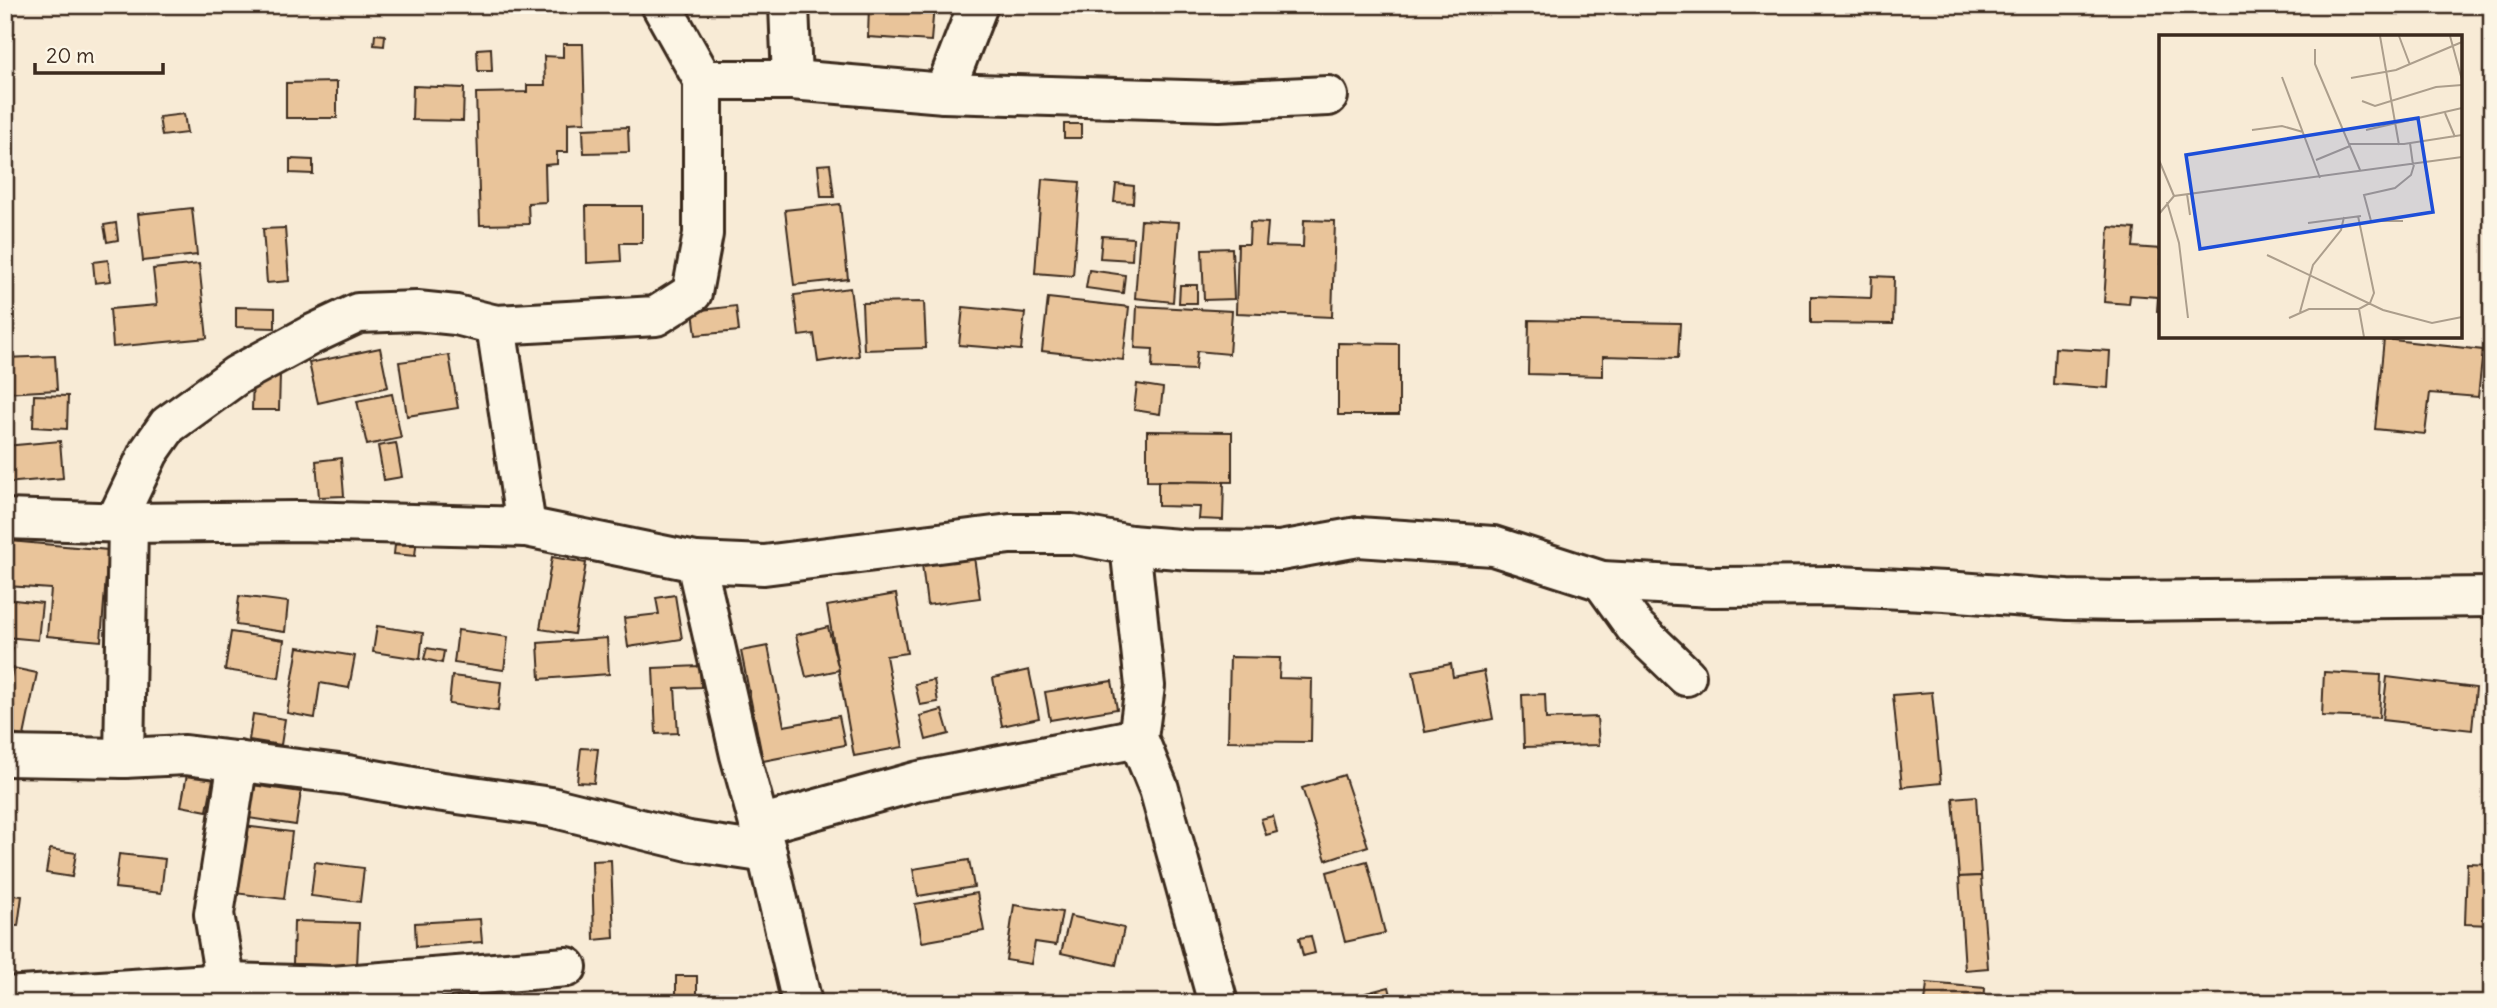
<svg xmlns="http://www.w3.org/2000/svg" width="2497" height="1008" viewBox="0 0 2497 1008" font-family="Delius,sans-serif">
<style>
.building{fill:#e9c49a;stroke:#3b2a1e;stroke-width:2}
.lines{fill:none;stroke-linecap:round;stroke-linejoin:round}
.street-casing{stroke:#3b2a1e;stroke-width:44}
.street{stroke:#fcf5e5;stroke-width:38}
.inset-road{fill:none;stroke:#ac9e8c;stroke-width:2}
.view{fill:#1d4ed8;fill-opacity:0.15;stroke:#1d4ed8;stroke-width:3.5}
.inset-edge{fill:none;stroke:#3b2a1e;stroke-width:3.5}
</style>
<rect width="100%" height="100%" fill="#f8ebd6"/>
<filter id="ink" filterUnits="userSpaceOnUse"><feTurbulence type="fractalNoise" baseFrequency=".0143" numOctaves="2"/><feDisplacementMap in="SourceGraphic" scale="14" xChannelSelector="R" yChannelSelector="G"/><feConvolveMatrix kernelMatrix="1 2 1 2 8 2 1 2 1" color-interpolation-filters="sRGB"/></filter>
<g filter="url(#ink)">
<g class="building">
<polygon points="869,5 934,5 931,41 868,37"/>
<rect x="1586" y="5" width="25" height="3"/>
<polygon points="375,34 385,35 384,46 374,45"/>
<polygon points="563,44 583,44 585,122 568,123 568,152 557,152 557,164 545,165 546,202 528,203 529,224 480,225 476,93 527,92 527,85 545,85 544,56 563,57"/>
<polygon points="491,48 492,71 478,71 477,49"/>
<polygon points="337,82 337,118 286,118 286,83"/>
<polygon points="413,86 464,88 463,121 412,120"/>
<polygon points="184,114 187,133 162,136 159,117"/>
<rect x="1064" y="124" width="17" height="14"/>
<polygon points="628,127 629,152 584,153 583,129"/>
<polygon points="290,159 313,160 313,174 290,173"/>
<polygon points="830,164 834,197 821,197 818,165"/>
<polygon points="1042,179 1080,182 1073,276 1035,273"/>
<polygon points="1116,184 1134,186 1133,203 1114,202"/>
<polygon points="840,204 848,279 794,285 785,210"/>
<polygon points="586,206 642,206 642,243 620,243 621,261 587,263"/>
<polygon points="192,208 197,255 143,261 138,214"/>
<polygon points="1141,220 1179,222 1173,302 1135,298"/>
<polygon points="1304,220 1335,221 1332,317 1236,313 1238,244 1249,244 1250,222 1268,223 1266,246 1303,247"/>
<polygon points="116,223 118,240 107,242 104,225"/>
<polygon points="2109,227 2135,229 2133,247 2161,249 2161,311 2157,311 2158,297 2130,295 2129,304 2104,302"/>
<polygon points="285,228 289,281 267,283 263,229"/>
<polygon points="1102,236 1133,238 1132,260 1100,258"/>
<polygon points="1232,248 1234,299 1204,300 1202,249"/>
<polygon points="108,260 111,281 95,283 93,262"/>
<polygon points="199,264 207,338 113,347 110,309 157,305 153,269"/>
<polygon points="1089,270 1125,275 1123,293 1086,288"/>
<polygon points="1872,276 1894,277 1893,324 1811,323 1811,296 1871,298"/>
<polygon points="1180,285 1197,285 1197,303 1179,303"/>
<polygon points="850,288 859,356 818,362 814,334 799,336 794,295"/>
<polygon points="1048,298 1129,307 1123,360 1042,351"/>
<polygon points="924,302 926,348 864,350 862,303"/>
<polygon points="736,306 739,331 696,335 693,311"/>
<polygon points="1137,306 1232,311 1229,354 1197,351 1195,370 1152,368 1153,349 1135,348"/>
<polygon points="236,307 275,308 275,328 236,327"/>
<polygon points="963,307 1025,313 1021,350 959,345"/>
<polygon points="1529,320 1680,323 1678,358 1603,356 1603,376 1528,374"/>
<polygon points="5,327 11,327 13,352 5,353"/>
<polygon points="2384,339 2483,350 2478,397 2430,393 2425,434 2375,429"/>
<polygon points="1338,343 1399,344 1399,415 1338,415"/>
<polygon points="380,348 388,387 318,403 309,363"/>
<polygon points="2055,348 2110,351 2108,388 2053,384"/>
<polygon points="449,355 458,408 407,416 399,362"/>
<polygon points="55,356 57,390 5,393 5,358"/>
<polygon points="253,375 280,375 279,410 252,410"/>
<polygon points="1137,384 1163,388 1160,414 1134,410"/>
<polygon points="392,394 401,438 367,445 357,401"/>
<polygon points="34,395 68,396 67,429 33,427"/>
<polygon points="1147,431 1232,432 1232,482 1147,481"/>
<polygon points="60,441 63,478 5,483 5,446"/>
<polygon points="396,443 402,477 384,480 378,446"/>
<polygon points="341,458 344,496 319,497 316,461"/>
<polygon points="1158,481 1224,482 1223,520 1199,519 1200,507 1158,506"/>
<polygon points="396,535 417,537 415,556 394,554"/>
<polygon points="10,541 108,550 101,641 47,636 51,589 7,586"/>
<polygon points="552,557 586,563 574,634 540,629"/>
<polygon points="974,557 980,598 927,605 922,564"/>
<polygon points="896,594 907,653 886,656 903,747 854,756 827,606"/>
<polygon points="675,595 682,639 628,647 624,618 659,614 656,598"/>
<polygon points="239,596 288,602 285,632 236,625"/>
<polygon points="5,599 42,603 38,640 5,637"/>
<polygon points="377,626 423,633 420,659 373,652"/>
<polygon points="828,627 839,670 806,677 796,635"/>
<polygon points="458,630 508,637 504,670 454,663"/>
<polygon points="231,632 284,640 279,678 225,670"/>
<polygon points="607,638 609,674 540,679 538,643"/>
<polygon points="5,646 13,648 5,676"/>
<polygon points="768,646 784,726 839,716 845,745 763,761 741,651"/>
<polygon points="298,647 355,656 349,688 320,683 315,718 287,713"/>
<polygon points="427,648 444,651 442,663 424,659"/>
<polygon points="1230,657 1280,658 1279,678 1312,679 1311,742 1228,741"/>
<polygon points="1451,664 1453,677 1484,671 1493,719 1425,732 1413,671"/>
<polygon points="700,666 701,687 675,688 678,733 656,734 653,668"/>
<polygon points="13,668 37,673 24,736 5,733 5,706"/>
<polygon points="1029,670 1039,718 1002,726 993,678"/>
<polygon points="2324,672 2381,675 2379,718 2322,716"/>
<polygon points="452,676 501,682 498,711 449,704"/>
<polygon points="2387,677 2476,688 2472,730 2382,720"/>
<polygon points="934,680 938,702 920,705 915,684"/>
<polygon points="1112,681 1117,709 1050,720 1045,692"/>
<polygon points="2487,688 2492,688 2492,718 2485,718"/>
<polygon points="1932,692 1941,783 1902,787 1893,695"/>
<polygon points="1545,694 1546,719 1597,717 1599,745 1524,747 1522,695"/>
<polygon points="942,710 949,734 926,740 920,716"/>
<polygon points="253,714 285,719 281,745 249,740"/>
<polygon points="581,748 598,749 594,783 577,782"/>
<polygon points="188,769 214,774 207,811 181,806"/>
<polygon points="1344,775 1368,846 1326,860 1302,788"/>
<polygon points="252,785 301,792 296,825 248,818"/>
<polygon points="1976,796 1981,876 1959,877 1953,798"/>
<polygon points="1273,816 1277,832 1266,835 1261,819"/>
<polygon points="243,826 292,832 284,899 234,893"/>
<polygon points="50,849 76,853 72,877 46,873"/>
<polygon points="119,854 165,859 161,893 115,888"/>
<polygon points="611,860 614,938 594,940 592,861"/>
<polygon points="969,860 974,887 918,896 913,869"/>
<polygon points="1367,861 1385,933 1345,942 1327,872"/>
<polygon points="315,862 364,868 360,902 311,896"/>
<polygon points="2467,863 2492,864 2492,925 2465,924"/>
<polygon points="1981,876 1988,968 1965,970 1959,877"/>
<polygon points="977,893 984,931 922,942 915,904"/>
<polygon points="5,894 22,896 18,926 5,925"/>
<polygon points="1014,905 1062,912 1056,945 1035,942 1031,964 1006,960"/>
<polygon points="1070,916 1124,928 1116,965 1061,953"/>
<polygon points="480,919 482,942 416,947 415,923"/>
<polygon points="294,921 359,923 357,966 293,964"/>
<polygon points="1311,936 1315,953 1303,956 1299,938"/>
<rect x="676" y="976" width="21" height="27"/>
<polygon points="1927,983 1985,988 1984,1003 1925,1003"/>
<polygon points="1389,987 1393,1003 1368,1003 1366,993"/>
<polygon points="998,994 1001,1003 971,1003"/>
</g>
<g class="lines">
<g class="street-casing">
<g id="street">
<polyline points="789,5 792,80"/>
<polyline points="703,80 792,80 944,93 1219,101 1328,96"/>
<polyline points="944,93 978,5"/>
<polyline points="496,325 526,527"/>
<polyline points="5,519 128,523 298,521 526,527 696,562 764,565 1010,534 1072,534 1130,545 1191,550 1280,551 1358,537 1493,546 1602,581 1713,587 1838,586 1945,591 2067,600 2122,601 2492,597"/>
<polyline points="115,523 149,452 168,425 237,375 311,335 358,313 417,311 456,315 496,325 656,316 692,293 703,234 703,80 661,5"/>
<polyline points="1130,545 1145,686 1138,738 1159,789 1218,1003"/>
<polyline points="696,562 740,755 767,853 802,1003"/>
<polyline points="1602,581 1635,627 1686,676"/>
<polyline points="5,756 124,758 185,755 347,775 429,790 551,807 689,841 767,853"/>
<polyline points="124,758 128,523"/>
<polyline points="759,825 919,781 1138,738"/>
<polyline points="5,997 227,983 332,986 567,967"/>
<polyline points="229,1003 214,914 238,761"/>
</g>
</g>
<use href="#street" class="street"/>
</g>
</g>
<g transform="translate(2159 35)">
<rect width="303" height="303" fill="#f8ebd6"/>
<path class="inset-road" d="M221,1L240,110M240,1L251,30M291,1L303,45M156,14V29L201,135M123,42L161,143M192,43L237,35L303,7M203,66L216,71L277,52L303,50M286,78L296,102M93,95L123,91L144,97M207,95L303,73M251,108L254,130M190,109H245L303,100M0,125L15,161M157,125L191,111M28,159L31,180M8,167L20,208L29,283M0,179L15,161L303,122M244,186H212L205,160L236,153L252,140L255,130M149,188L202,181M108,220L224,275L273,288L303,282M200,274L205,302M141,277L154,230L182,195L185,182M130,283L150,274H200L211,268L215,258L199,181"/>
<path class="view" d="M259,83L274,177L41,214L27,120Z"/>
<rect width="303" height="303" class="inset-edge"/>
</g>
<rect width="2497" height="1008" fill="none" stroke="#fcf5e5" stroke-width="28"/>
<rect x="14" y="14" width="2469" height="980" fill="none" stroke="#3b2a1e" stroke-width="2.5" filter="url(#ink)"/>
<path d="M35 63v10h128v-10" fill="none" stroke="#3b2a1e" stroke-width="3.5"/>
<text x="46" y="63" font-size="21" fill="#3b2a1e" stroke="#fcf5e5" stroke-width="5" paint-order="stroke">20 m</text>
</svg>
